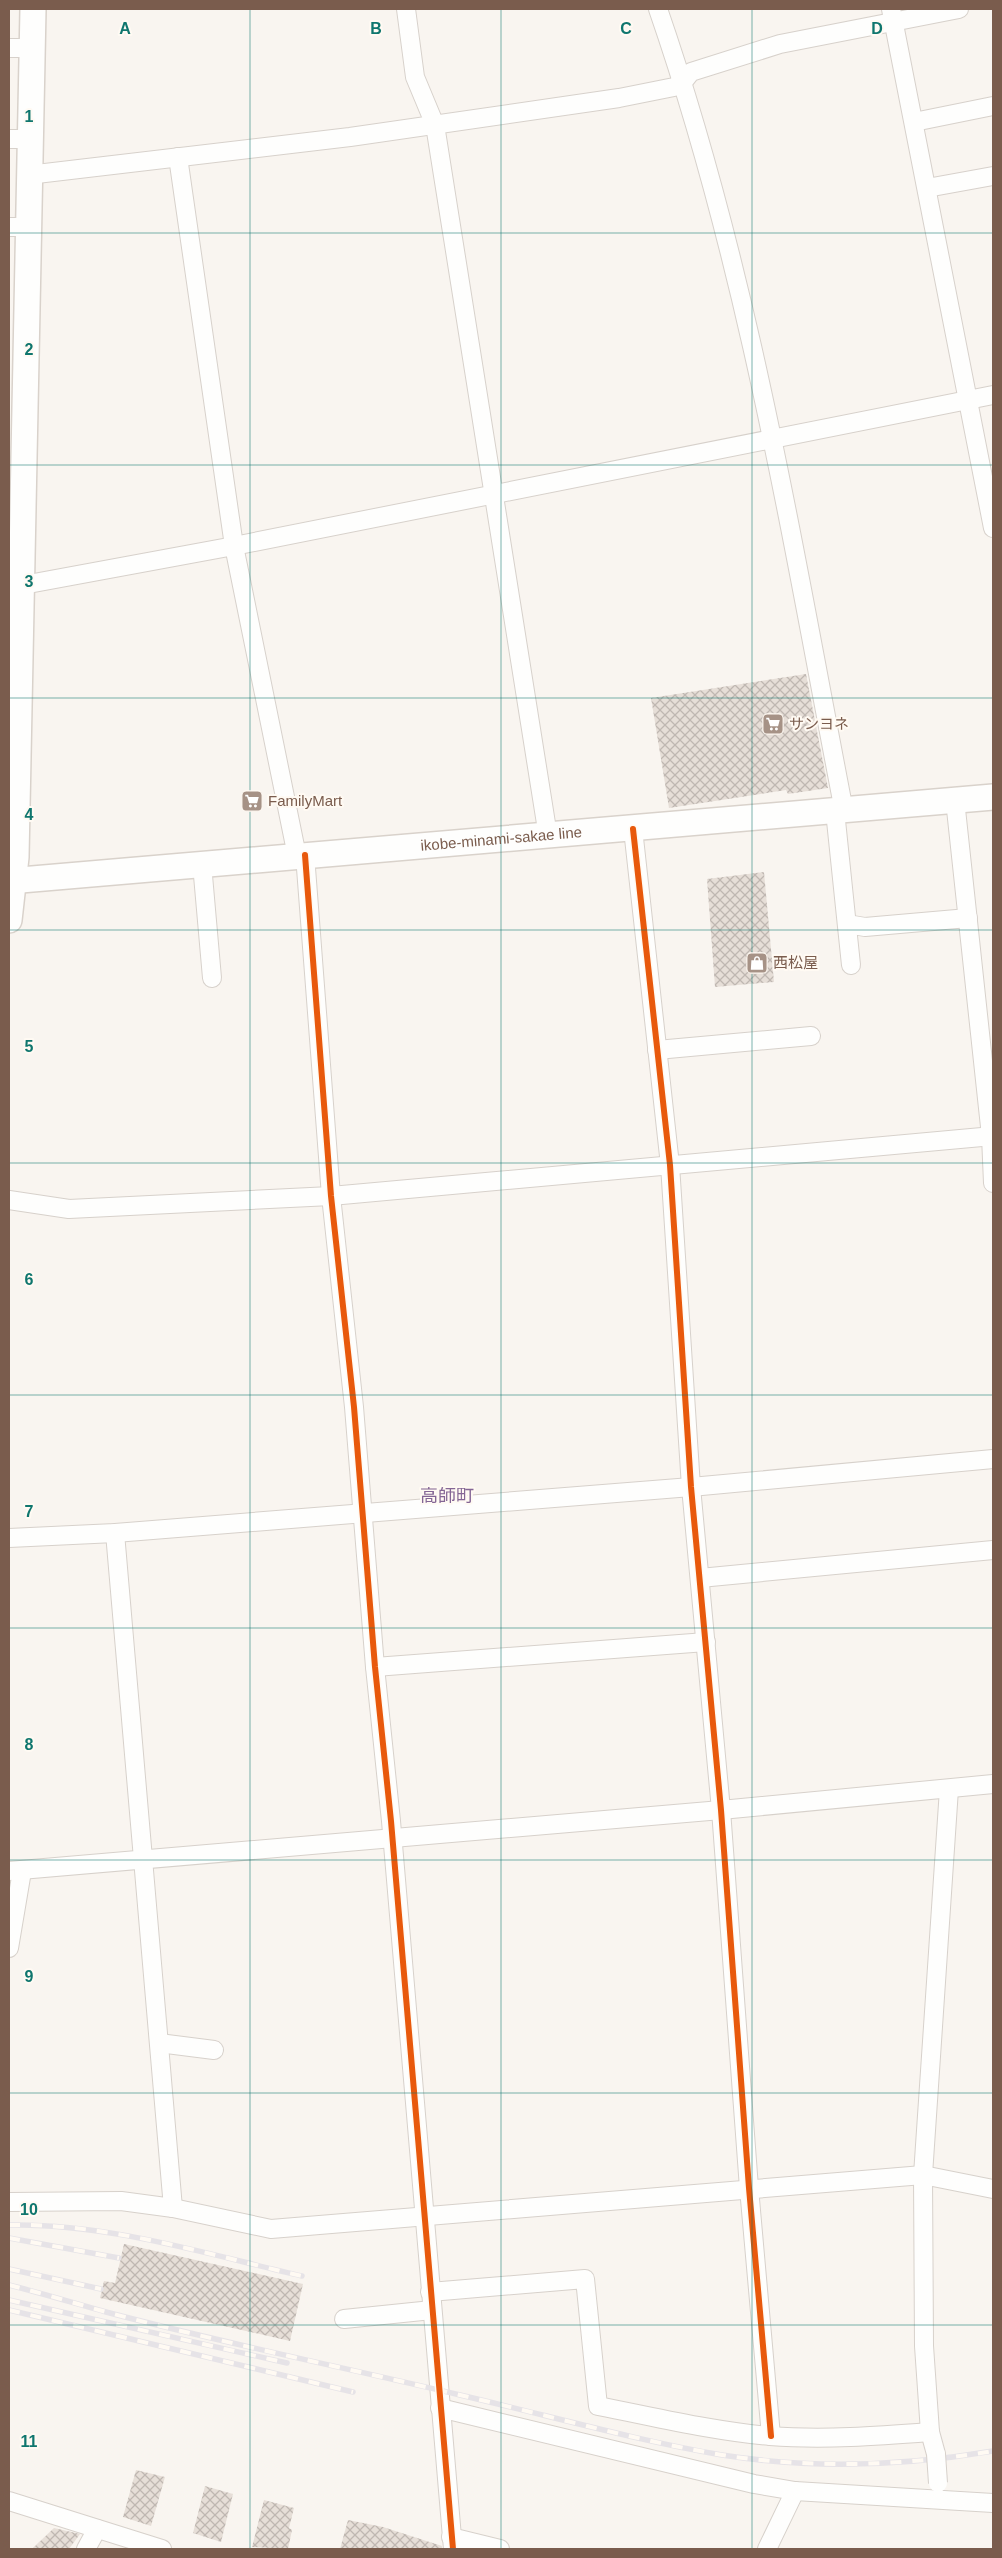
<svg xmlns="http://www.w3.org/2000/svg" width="1002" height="2558" viewBox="0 0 1002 2558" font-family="Helvetica,'Noto Sans JP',sans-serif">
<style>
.building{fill:url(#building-cross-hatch)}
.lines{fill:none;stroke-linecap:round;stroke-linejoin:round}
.street-casing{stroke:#d7d1cb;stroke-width:20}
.secondary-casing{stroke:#d9d2cb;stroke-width:28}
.street{stroke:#fefefd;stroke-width:18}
.secondary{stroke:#fefefd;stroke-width:25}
.rail-casing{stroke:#e6e3e7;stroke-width:5.5}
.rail{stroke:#fffaf3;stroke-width:4;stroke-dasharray:11;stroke-linecap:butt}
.street-bridge-casing{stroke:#d7d1cb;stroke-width:20;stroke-linecap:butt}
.street-bridge{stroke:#fefefd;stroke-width:18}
.cycleway-casing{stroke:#fffaf3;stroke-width:9}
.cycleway{stroke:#e8590c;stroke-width:6}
.grid{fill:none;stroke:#0f766e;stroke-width:1;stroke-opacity:0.55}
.labels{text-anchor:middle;stroke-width:4;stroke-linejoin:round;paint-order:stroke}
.poi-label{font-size:15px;fill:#7a5c4d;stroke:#fffaf3;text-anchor:start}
.street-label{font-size:15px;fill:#7a5c4d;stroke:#fffaf3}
.quarter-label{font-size:18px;fill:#846695;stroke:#fffaf3}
.grid-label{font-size:16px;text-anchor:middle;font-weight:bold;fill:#0f766e;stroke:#fffaf3;stroke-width:4;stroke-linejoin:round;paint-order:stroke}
</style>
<defs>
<pattern id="building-cross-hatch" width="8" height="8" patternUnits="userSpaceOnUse" patternTransform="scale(1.25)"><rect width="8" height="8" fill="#e6ded7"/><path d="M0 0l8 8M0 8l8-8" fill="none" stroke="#bfb7b1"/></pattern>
</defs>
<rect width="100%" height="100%" fill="#f9f5f0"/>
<g class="building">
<polygon points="806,674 828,788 788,794 786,790 669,808 651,698"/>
<polygon points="764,872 774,982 715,987 707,879"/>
<polygon points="124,2244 303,2284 290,2341 100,2298 104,2281 115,2283"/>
<polygon points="136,2470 165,2477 151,2526 123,2517"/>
<polygon points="205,2486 233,2494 221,2542 193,2533"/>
<polygon points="264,2500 294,2508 289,2528 292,2530 288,2549 252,2547"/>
<polygon points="348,2520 383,2527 442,2546 441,2549 340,2549"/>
<polygon points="54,2528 80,2534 69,2549 32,2549"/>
</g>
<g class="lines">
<g class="street-casing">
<g id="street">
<polyline points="406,9 415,77 435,125 548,836"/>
<path d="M658,9C748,269 792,541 844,811"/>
<polyline points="891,9 993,528"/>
<polyline points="9,48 31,48"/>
<polyline points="914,122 993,106"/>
<polyline points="9,139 29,139"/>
<polyline points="178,157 234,546 297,856"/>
<polyline points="28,175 350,137 619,98 674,87 683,82 691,72 780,44 959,9"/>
<polyline points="927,188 993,176"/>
<polyline points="9,227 27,227"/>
<polyline points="23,585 234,546 993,395"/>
<polyline points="955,800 991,1136 993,1183"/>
<polyline points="835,811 851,965"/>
<polyline points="633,829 670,1165 691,1487 721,1810 749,2188 771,2436"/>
<polyline points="305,855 331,1196 354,1407 375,1667 391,1821 453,2549"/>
<polyline points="202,864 212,978"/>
<polyline points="847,924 865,927 968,918"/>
<polyline points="657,1050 811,1036"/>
<polyline points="9,1200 69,1209 331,1196 993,1136"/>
<polyline points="115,1533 173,2208"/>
<polyline points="9,1538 115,1533 691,1487 993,1459"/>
<polyline points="700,1578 993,1550"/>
<polyline points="375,1667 706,1642"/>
<polyline points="9,1871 721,1810 993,1784"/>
<polyline points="9,1948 22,1871"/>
<polyline points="159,2043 214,2050"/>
<polyline points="9,2202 121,2201 173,2208 271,2229 923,2175 993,2189"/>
<path d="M430,2292L585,2279L598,2406C655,2417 712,2431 770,2436C823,2440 878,2436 930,2432"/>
<polyline points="344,2319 432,2310"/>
<polyline points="440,2408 754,2484 795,2491 993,2503"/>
<polyline points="936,2454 930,2432 924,2346 923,2175 949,1789"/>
<polyline points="9,2501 162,2549"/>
<polyline points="451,2537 500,2549"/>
<polyline points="86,2549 97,2529"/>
<polyline points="767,2549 795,2491"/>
</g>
</g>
<g class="secondary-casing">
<g id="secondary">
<path id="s1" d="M9,881L993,797"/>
<polyline points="9,920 16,857 33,9"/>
</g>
</g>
<use href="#street" class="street"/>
<use href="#secondary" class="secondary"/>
<g class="rail-casing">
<g id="rail">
<path d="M9,2225C108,2223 206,2254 302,2276"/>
<polyline points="9,2238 119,2258"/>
<polyline points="9,2269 101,2289"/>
<path d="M9,2285C41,2293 74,2303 106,2312C223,2343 342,2367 460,2395C547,2415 634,2440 722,2455C811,2469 904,2466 993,2451"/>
<polyline points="9,2300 287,2363"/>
<polyline points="9,2310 353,2392"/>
</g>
</g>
<use href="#rail" class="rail"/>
<g class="street-bridge-casing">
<polyline id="street-bridge" points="936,2454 938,2483"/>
</g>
<use href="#street-bridge" class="street-bridge"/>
<g class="cycleway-casing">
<g id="cycleway">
<polyline points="633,829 670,1165 691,1487 721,1810 749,2188 771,2436"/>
<polyline points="305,855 331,1196 354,1407 375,1667 391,1821 453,2549"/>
</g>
</g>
<use href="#cycleway" class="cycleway"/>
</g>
<path class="grid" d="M250,9V2549M501,9V2549M752,9V2549M9,233H993M9,465H993M9,698H993M9,930H993M9,1163H993M9,1395H993M9,1628H993M9,1860H993M9,2093H993M9,2325H993"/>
<defs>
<g id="supermarket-square" transform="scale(1.125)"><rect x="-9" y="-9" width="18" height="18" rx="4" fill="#a69286" stroke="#fffaf3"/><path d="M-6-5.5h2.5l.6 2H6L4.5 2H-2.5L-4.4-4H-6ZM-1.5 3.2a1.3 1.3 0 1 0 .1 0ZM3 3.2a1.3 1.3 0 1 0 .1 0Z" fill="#fff"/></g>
<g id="shop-square" transform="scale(1.125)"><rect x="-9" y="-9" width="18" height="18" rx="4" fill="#a69286" stroke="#fffaf3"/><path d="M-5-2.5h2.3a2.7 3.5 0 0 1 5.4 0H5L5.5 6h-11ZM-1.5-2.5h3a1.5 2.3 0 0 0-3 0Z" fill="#fff"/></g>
</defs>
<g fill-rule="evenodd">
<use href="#supermarket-square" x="773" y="724"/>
<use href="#supermarket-square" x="252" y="801"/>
<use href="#shop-square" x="757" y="963"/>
</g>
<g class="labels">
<g class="poi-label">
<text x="789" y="729">サンヨネ</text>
<text x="268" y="806">FamilyMart</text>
<text x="773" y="968">西松屋</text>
</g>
<g class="street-label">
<text dy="5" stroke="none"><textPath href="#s1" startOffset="494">ikobe-minami-sakae line</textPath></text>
</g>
<g class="quarter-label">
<text x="447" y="1502">高師町</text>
</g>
</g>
<g class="grid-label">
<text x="125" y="34">A</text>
<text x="376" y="34">B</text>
<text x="626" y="34">C</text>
<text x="877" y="34">D</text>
<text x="29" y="122">1</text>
<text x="29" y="355">2</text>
<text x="29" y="587">3</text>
<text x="29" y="820">4</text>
<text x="29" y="1052">5</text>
<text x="29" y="1285">6</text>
<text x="29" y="1517">7</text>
<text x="29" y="1750">8</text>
<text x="29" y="1982">9</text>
<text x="29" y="2215">10</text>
<text x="29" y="2447">11</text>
</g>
<rect width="1002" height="2558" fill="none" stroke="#7a5c4d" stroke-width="20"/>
</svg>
